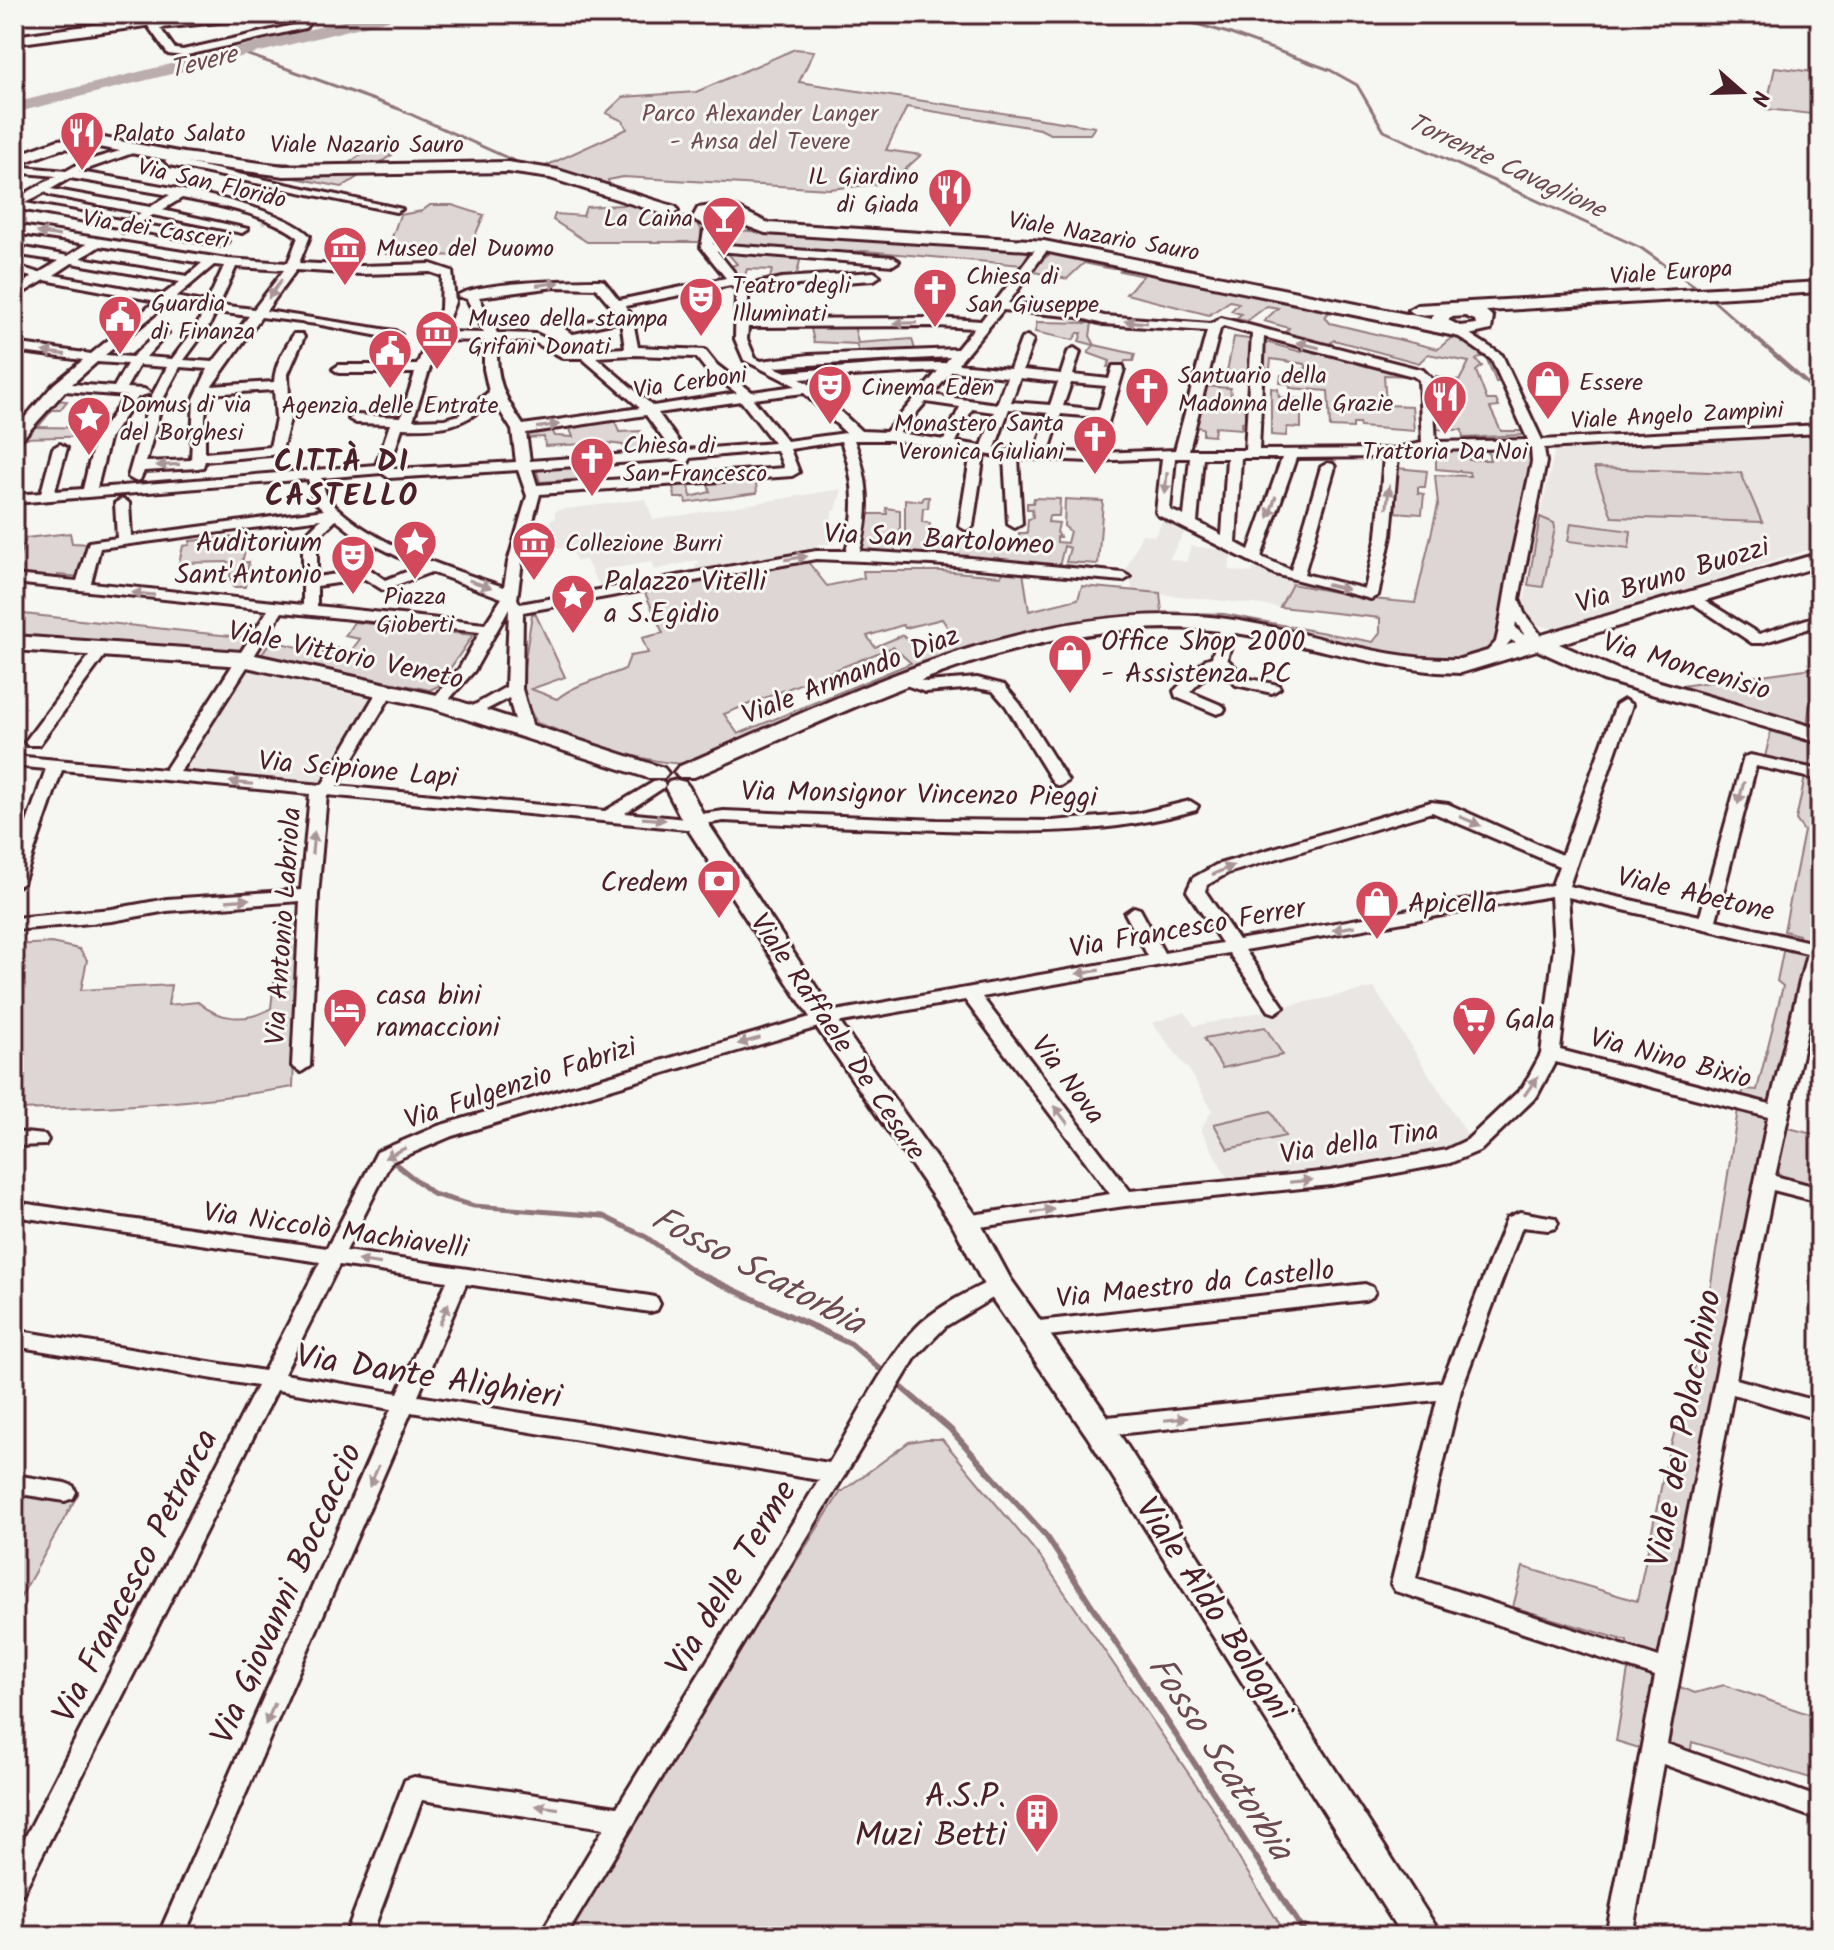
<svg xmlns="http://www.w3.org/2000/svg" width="1834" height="1950" viewBox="0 0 1834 1950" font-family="Kalam,sans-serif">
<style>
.built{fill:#e9e6e3}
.green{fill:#ddd6d5;stroke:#947a80;stroke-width:2;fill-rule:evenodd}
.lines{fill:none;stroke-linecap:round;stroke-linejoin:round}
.stream-far3{stroke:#8e747a;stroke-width:3}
.stream-far2{stroke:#8e747a;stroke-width:4}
.stream-far1{stroke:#8e747a;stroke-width:5}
.stream{stroke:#8e747a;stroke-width:6}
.river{fill:#bbadae;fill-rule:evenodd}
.minor-tunnel{stroke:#d4cbca;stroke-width:11;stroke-dasharray:11 6;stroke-linecap:butt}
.minor-casing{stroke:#4a1f2b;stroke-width:6}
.secondary-casing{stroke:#4a1f2b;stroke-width:6}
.minor{fill:#f6f6f2;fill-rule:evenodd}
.secondary{fill:#f6f6f2;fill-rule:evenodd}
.oneway{fill:#a99598}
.labels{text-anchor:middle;stroke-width:6;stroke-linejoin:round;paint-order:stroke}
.far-park-label{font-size:24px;fill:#6f4d56;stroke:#f6f6f2}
.far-poi-label{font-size:24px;fill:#4a1f2b;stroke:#f6f6f2;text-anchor:start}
.far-street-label{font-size:24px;fill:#4a1f2b;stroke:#f6f6f2}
.far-water-label{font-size:26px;font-style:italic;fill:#6c4a52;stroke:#f6f6f2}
.street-label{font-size:28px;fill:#4a1f2b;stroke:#f6f6f2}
.poi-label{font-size:28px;fill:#4a1f2b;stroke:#f6f6f2;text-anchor:start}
.far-district-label{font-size:30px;font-weight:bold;letter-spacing:2px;fill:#4a1f2b;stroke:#f6f6f2}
.near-street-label{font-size:34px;fill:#4a1f2b;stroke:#f6f6f2}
.near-poi-label{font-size:34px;fill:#4a1f2b;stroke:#f6f6f2;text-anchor:end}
.near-water-label{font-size:36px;font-style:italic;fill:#6c4a52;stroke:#f6f6f2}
</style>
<rect width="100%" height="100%" fill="#f6f6f2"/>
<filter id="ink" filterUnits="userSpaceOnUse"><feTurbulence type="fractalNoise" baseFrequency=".0125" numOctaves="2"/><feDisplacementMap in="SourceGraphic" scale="16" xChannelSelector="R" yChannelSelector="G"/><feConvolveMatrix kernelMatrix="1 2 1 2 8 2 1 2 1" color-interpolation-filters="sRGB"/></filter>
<g filter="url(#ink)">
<g class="built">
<polygon points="1820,435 1820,546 1559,630 1538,625 1525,615 1522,608 1528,585 1543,587 1555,528 1554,523 1540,517 1555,449"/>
<polygon points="842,489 836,510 832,511 831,523 838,524 834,544 818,544 816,549 698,573 695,564 700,563 698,560 654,570 651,562 608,569 602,570 614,591 603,593 586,560 577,561 570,547 555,549 550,520 555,519 555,512 559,510 646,499 653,520"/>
<polygon points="1162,522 1188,526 1169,559 1186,562 1191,546 1232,551 1229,570 1252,573 1253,569 1267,571 1294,579 1280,607 1132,591 1131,581 1121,580 1142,534 1155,536"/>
<polygon points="242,659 374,691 319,790 170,775"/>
<polygon points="1374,988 1474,1145 1450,1156 1233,1188 1201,1130 1212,1110 1191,1073 1152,1023 1185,1012 1194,1026"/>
</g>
<g class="green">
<polygon points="795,49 814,51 799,82 1095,127 1090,134 1050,134 1040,129 907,107 886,150 921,155 890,183 829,189 623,177 608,180 609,184 580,177 530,173 627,129 623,121 606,113 623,97 696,92"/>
<polygon points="1775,67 1820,73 1820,115 1766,109"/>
<polygon points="372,147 392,155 342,187 191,158 197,153 248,162 346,165"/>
<polygon points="634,201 696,220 701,229 701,242 587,242 553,220 555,214 583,216 586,207 622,205"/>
<polygon points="430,205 452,205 484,215 466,256 386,254 400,215 422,211"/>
<polygon points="734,230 1025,248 1029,252 1022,265 865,251 814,254 815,250 716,243 723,232"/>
<polygon points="724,249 801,256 797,274 793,280 753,286 750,282 770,278 772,270 747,269 745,276 737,276 729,267 737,264"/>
<polygon points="1051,253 1057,253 1116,265 1112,269 1084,263 1067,279 1029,271"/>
<path d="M1125,267L1452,332L1486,352L1499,382H1496L1486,357H1480L1476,360L1482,366L1476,371L1487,400H1496L1499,407L1490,408L1501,431H1523V435L1463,438L1462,430L1434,429L1436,376L1459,381L1469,362L1428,354L1419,363L1334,340L1325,347L1282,336L1289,328L1264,321L1278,308L1267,306L1247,321L1236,319L1241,314L1231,311L1239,303L1230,301L1209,315L1126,294L1143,276L1120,271ZM1330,311L1450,337L1451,338L1438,349L1330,323L1325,317Z"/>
<polygon points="1037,322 1092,323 1090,336 1095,345 1135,354 1133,361 1125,361 1122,369 1107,367 1110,361 1088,353 1094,345 1079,341 1082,333 1078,333 1073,340 1035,332"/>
<polygon points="810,324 854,325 858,343 912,339 916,353 861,357 856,344 814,342"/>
<polygon points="1234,337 1256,340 1254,372 1227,371"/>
<polygon points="1262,341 1301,352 1306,347 1408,373 1411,376 1384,375 1386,405 1412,406 1414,431 1360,427 1359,424 1353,424 1353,428 1330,427 1328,391 1290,388 1290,384 1280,383 1281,375 1293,376 1293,372 1307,368 1305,364 1271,359 1270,369 1260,368"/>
<polygon points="1203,386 1230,388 1232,402 1216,402 1215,405 1247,408 1248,422 1242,422 1242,429 1215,427 1214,436 1203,435 1203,428 1192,426"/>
<polygon points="1271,388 1278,389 1279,397 1301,399 1301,428 1287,427 1286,436 1271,435"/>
<polygon points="54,400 67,401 60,410 52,410 38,427 105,428 100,436 22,438"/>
<polygon points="614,418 619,432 641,431 645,450 625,451 623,445 607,443 545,446 544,437 523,438 521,431 550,426 555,436 573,437 570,429 581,427 580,423"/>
<path d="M1522,447L1528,450L1532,459L1495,644L1490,652L1458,660H1413L1218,621L1023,638L685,764C634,762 584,739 537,723L520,692L532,614L535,613L565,677L531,689L557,699C576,683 602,679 625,669L630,656L648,653L642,638L663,633L645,593L808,562L827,586L864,578L863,571H942L1001,576L1004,571L1023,572L1029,611L1078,599L1082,586L1160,593L1162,612L1224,614L1373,642L1380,633V618L1280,607L1292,584L1372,599L1415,603L1438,505L1435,475L1470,476L1469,472L1436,469V449L1464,448L1469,460H1490L1487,448ZM942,619L952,634L913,645L903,635L875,647L867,636L903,625L905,628ZM893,647L911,663L738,734L724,714Z"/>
<polygon points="598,464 599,478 540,482 536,468"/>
<polygon points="1396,468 1427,471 1425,487 1418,487 1418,493 1424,494 1422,514 1392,512"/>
<polygon points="1594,468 1741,473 1762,522 1612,517"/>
<polygon points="760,475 761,482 756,483 757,493 686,503 685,498 675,498 672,481 688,480 691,497 710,492 707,478"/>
<polygon points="924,497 929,497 928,508 923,508 922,522 930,523 929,530 936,531 937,539 949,539 949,546 959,547 961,539 1019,544 1019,533 1027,533 1028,519 1033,518 1032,509 1027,509 1027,503 1033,503 1034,498 1060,499 1059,516 1049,516 1048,522 1059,523 1057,532 1060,537 1057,537 1057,542 1067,543 1070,531 1064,526 1065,499 1103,501 1098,564 1066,562 1070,548 1064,546 1059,567 996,560 997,558 987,560 909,556 909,547 905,547 905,499 922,501"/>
<polygon points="886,508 900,510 900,546 895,547 895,555 859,553 868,514 887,514"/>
<polygon points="1540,517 1554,523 1555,528 1543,587 1528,585"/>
<polygon points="1571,523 1631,531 1629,548 1568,541"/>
<polygon points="70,533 72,543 92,544 82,577 58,575 55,580 14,573 26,538"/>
<polygon points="231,537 232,544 242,542 245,550 242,563 249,562 245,587 233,587 233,581 230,580 231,562 179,563 183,546 190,545 190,541"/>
<polygon points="14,613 250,638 239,654 14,637"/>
<polygon points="354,622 473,635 438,686 430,690 260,657 271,641 330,654 335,648 351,651 360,639 345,636"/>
<path d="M1820,667C1820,688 1807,702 1808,724L1674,687Z"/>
<polygon points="1771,731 1820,746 1820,769 1765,757"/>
<polygon points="1806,772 1820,775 1820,933 1777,1125 1820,1136 1820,1195 1767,1181 1665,1681 1695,1693 1724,1685 1820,1718 1820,1781 1692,1742 1689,1763 1616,1741 1630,1658 1627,1641 1513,1607 1523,1567 1637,1601 1668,1455 1703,1335 1739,1103 1744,1089 1757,1090 1783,986 1777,981 1785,942 1797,945 1799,935 1784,931 1804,831 1796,820"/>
<path d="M295,920L299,926L293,1087C200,1103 108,1108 14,1110V945L51,943L79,949L87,960L81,990L171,985L168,1005L198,1002C218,1020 248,1023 271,1008L280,930L288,921Z"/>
<polygon points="1265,1027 1283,1055 1222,1068 1204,1038"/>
<polygon points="1271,1111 1285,1136 1228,1149 1214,1124"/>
<polygon points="926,1439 942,1439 1041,1558 1215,1812 1238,1857 1287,1936 567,1936 744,1643 840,1493 909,1442"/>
<polygon points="14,1484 78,1494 14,1609"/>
</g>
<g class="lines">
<g class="stream-far3">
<polyline points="1161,14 1228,33 1330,70 1357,85 1384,131 1641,248 1706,294 1742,326"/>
<polyline points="243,53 399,109 523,165"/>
</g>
<polyline class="stream-far2" points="1740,324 1820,395"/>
<polyline class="stream-far1" points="392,1161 433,1194 474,1206 603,1216 646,1237 696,1273"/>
<g class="stream">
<polyline points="693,1271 851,1344 887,1375"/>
<polyline points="894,1381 950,1429 1047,1537 1307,1936"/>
</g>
<polygon class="river" points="371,14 399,14 397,18 14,113 14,103"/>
<polyline class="minor-tunnel" points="260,221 267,217"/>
<g class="minor-casing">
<g id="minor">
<polygon points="14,14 20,14 19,22 14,25"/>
<polygon points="239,14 272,14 267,17 160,28 175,49 183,50 298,24 302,19 297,14 308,14 313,19 305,28 183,56 168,54 148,26 153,23"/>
<path d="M134,147L144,149L79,172C132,181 275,200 310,236L299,263L361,266L431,264L452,271L455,302L443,332L484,333L467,299L457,296C476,282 572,280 600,280L604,281L619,300L726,278L701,247L704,231L719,221L725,225L714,235L713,244L893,257L899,261L893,265L717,251L745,286L782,278L874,272L880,276L874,280L782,286L748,292V319L937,318L981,321L1040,243L1044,242L1050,246L1008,303L1079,309L1104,316L1211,324L1221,318L1423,370L1432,379L1436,442L1528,440L1492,360L1455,334L1453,331L1459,327L1502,355L1542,440L1820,425V433L1544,448L1546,462L1519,599L1524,613L1540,634L1537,646L1529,651L1511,640L1494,661L1489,663L1481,658L1496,642L1499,629L1510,564L1532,462L1531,448L1429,450L1398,456L1391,536L1378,595L1371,599L1275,574L1158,515L1156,512L1162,458L1091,461L1018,458L1022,524L1015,528L1008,524L1004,457L984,454L973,526L966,530L959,526L971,452L890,440H854C869,479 871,510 860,551L970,558L1123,573L1130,577L1123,581L932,564L816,559L523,612L522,689L534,731L526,736L518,731L509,698L478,714H466L464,711L506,687L509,609L474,671L444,705L438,707L430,702L459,669L480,632L282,612L180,772L322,785L378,690L386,685L394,690L337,786L605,811L657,780L663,782L665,785L663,788L625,813L686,819L694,815L724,811L937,820L1052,821L1136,814L1190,801L1198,806L1196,810C1113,834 1029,833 943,830C870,828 797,825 724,821L704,824L703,829L697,830L327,795L318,895L310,1066L301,1072L292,1066L300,901L167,911L112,921L14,930V918L112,909L167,899L301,890L310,794L62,770L23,883L14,888V859L46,769L14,766V756L165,770L268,610L14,583V575L77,581L89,542L117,538L115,503L122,499L129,503L131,536L324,510L314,501L308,479L14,503V495L41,493L53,448L60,444L67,448L55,491L83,489L95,439L126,396L65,391L19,442L14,443V430L54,384L83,360L14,351V343L91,354L156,301L45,280L14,298V289L32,277L14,273V265L39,273L59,261L14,254V246L68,256L87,244L14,233V225L227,259L288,263L298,237C265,213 221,206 182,198L162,210L248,229L242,233L153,215L139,224L226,239L228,242L222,246L130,229L123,232L118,227L14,208V200L56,176L14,172V166L66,171L82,162ZM70,178L170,195L150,207L51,189ZM45,192L50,195L141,213L126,221L25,203ZM100,246L202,263L187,276L81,258ZM72,263L180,282L163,295L54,275ZM214,265L224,266L207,303L176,297ZM236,267L284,270L254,309L219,305ZM296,270L361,274L430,272L442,276L441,309L417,365H339L333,369L339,373H415L401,417L356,415L349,419L356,423L390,424L376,465L97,488L109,439L138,397L151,393L144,389L126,388L139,365L167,367L150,399L128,477L135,481L140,480L144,471L198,468L203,467L205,461L281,454L290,419L288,374L304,337L302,334H294C284,350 275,364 274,382L212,386L261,317L316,324L395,339L401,335L395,331L266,311ZM731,285L736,290L735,339L744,360L796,386L752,392L717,365L705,350L638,347L632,316L625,306ZM555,287L596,288L618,314L567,327L573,331L621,321L625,348L571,351L536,334L497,333L479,297ZM168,303L204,310L197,326L172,359L146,357L168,333L162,329L132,357L105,355ZM1003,310L1078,317L1103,324L1207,331L1175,450L1099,453L1124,369L1123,366H1113L1109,379L1073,375L1080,352L1074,348L1068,352L1061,374L1023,370L1033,340L1027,336L1021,340L1010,369L958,364ZM216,312L249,316L213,362L184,360L209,326ZM937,326L974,328L957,349L809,355L761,361L755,358L747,339L748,327ZM1223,326L1252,334L1245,450H1189L1220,329ZM1264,337L1413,376L1419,380L1422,443L1391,449L1259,450ZM439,340L484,341V369L489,392L459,415L445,419L413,420ZM497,341L534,342L564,358H582L640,408L523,425C502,394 496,379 497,341ZM632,355L696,357L707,371L737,393L653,406L596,357ZM950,357L945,363L885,364L786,372L774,367ZM97,362L127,364L114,387L72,384ZM180,367L208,369L194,399L191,460L146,462L163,399ZM938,371L886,432L861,431L813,386L800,379ZM952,371L1007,377L997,404L932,395ZM1020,378L1058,382L1050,405L1011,402ZM1071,383L1106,386L1099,410L1063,406ZM274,390L276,419L270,447L205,453V417L208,394ZM804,393L846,433L787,441L753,399ZM493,400L512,430L516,462L396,469L390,465L402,428C443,429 462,428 493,400ZM741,401L774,443L685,450L658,413ZM926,402L960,407L944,440L899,433ZM972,409L994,412L982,446L956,442ZM1009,409L1048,413L1036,451L995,448ZM1061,414L1096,417L1086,453L1049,451ZM646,415L672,451L530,461L526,433ZM841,441C855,480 857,511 846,551H816L520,604L517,599L522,562L540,494L792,476L799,472L790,449ZM777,450L784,468L537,485L532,469L677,459L684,463L689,462L690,458ZM1384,457L1377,536L1365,589L1304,574L1335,467L1333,464L1328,463L1321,467L1291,570L1261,557L1296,458ZM1175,458H1190L1184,516L1170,510ZM1203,458H1227L1222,535L1197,522ZM1241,458H1282L1249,550L1236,543ZM518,470L527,496L508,562L504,587C448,568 371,545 330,501C325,496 324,486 321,478L382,473L389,478ZM321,519L303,537V605L91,583L100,548ZM336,520L355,535L419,567L385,580L351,556L344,560L356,571L317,577V538ZM431,572L502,598L485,624L317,606V586L365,579L383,590ZM1516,622L1524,634V635L1515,628Z"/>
<polygon points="175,154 181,157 178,161 402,209 396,212 169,165 165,161"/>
<polygon points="1693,593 1759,634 1820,615 1820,625 1762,643 1752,643 1688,600 1688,594"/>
<polygon points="1229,621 1237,626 1227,659 1246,678 1278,685 1280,688 1272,693 1236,685 1216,666 1190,692 1223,706 1225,709 1223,712 1217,714 1176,697 1174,691 1206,659 1212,657 1221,626"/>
<polygon points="103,642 111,647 39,745 27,745 25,742 27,739 98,644"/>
<polygon points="905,675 926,682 977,678 1004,685 1020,704 1068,781 1060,786 1054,784 1006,706 993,691 977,688 925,692 900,683 897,680"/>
<path d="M1624,700L1632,705L1569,886L1700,916L1744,757L1750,755L1820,770V780L1756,766L1716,920L1810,942L1814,931L1820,929V973L1775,1176L1820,1188V1202L1773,1190L1736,1379L1820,1402V1420L1733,1394L1667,1744L1820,1798V1820L1663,1764L1632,1936H1606L1655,1676L1395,1591L1391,1584L1437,1400L1098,1436L1090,1433L1087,1427L1090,1421L1098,1418L1442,1382L1507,1218L1520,1212L1555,1218L1558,1223L1555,1228L1548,1230L1522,1227L1461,1390L1416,1578L1659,1657L1768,1117L1555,1062L1537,1096L1481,1150L1450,1163L1331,1185L1125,1206L966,1229L959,1227L956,1222L959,1217L1110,1194L965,1000L825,1025L452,1136L391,1162L346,1251L650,1296L657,1298L660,1304L657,1310L650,1312L466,1284L418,1396L829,1463C854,1423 888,1353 922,1322C943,1304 968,1292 992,1280L999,1277L1006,1280L1009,1285L1006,1290L946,1326L916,1357L566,1936H539L604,1828L422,1800L371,1936H345L405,1780L414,1777L617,1807L819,1480L411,1412L184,1936H158L391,1409L277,1390L23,1893L14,1897V1859L257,1386L14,1346V1330L264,1371L320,1262L14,1216V1202L327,1248L377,1152L438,1126L824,1013L1148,956L1125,913L1134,907L1140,909L1164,953L1222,943L1187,891L1193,878L1216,865L1431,802L1448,804L1562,855L1616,705ZM1432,812L1559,866L1552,885L1238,940L1205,891L1207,885L1228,873ZM1551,896L1554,948L1541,1054L1523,1087L1467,1140L1446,1150L1331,1171L1130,1191L982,997L1229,953L1269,1011L1275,1013L1284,1007L1245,950ZM1568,897L1807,953L1770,1104L1560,1050L1572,948ZM339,1265L447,1281L398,1393L284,1374Z"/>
<polygon points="14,1132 45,1135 48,1140 45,1145 14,1146"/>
<polygon points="1365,1284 1372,1287 1375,1292 1372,1297 1365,1300 1030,1338 1023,1336 1020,1330 1023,1324 1030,1322"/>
<polygon points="14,1475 65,1483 73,1486 76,1492 73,1498 65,1501 14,1493"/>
</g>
</g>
<g class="secondary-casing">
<g id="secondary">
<polygon points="172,14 211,14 204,18 14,44 14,36"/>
<polygon points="93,136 184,153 284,166 508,162 558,170 676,207 678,211 670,216 550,178 508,172 284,176 184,163 93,146 61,149 14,166 14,156 58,140"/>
<path d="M719,205L737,208L768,223L1044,241L1431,319L1434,314L1417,315L1408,310L1417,305L1820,282V292L1486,311L1493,317L1491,330L1460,337L1044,251L765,233L739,223L716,230L692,219L698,208ZM719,215L725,217L716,219L710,217ZM1465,316L1475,320L1476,324L1460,326L1448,320L1451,317Z"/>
<path d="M1820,553V566L1559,644L1619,670L1820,729V743L1603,680L1537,650L1461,673L1437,672C1356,664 1279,634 1197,629C1020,618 853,710 694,777H678L674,772L678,767C841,698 1015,605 1197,616C1285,621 1372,662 1460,659Z"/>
<polygon points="14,636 242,652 446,697 664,768 668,773 664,778 648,778 432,708 242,666 14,650"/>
<polygon points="677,780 685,782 689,787 706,820 833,1013 976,1215 1010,1278 1109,1418 1442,1936 1402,1936 1087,1436 988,1293 954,1227 815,1025 682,820 665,787 669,782"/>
</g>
</g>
<use href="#minor" class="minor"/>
<use href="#secondary" class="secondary"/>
</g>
<defs><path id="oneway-solid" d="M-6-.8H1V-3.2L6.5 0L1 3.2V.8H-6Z" transform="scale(2)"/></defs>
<g class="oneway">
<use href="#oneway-solid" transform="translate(48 234) rotate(-171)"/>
<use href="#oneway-solid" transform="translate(548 284) rotate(-7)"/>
<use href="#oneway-solid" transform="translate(275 289) rotate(125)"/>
<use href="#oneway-solid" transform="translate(1136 322) rotate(-176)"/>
<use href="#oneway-solid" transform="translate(905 323) rotate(179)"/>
<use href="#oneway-solid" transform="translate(1308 345) rotate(-166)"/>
<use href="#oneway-solid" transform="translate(54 353) rotate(-172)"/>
<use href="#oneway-solid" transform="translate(548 426) rotate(-8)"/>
<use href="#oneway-solid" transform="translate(168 465) rotate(177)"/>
<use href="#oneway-solid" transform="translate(1166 483) rotate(96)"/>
<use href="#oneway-solid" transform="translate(1388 497) rotate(-84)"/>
<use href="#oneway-solid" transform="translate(1272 507) rotate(109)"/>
<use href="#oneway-solid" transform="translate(796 558) rotate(-9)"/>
<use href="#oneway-solid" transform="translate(480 584) rotate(19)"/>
<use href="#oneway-solid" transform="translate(1337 587) rotate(13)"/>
<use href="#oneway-solid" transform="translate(143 594) rotate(-175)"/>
<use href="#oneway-solid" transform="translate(241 783) rotate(-174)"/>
<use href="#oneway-solid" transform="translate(1741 793) rotate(105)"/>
<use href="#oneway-solid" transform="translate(654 819) rotate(4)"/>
<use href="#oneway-solid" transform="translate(1470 821) rotate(24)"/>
<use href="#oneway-solid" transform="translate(313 843) rotate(-84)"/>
<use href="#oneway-solid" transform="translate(1223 870) rotate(-23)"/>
<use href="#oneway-solid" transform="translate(238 900) rotate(-4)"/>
<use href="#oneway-solid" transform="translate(1344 928) rotate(170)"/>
<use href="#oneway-solid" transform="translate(1088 972) rotate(171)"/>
<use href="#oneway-solid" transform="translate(749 1041) rotate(164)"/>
<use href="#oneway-solid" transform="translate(1531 1086) rotate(-55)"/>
<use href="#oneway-solid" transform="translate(1061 1115) rotate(-127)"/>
<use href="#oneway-solid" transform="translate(395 1153) rotate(154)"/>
<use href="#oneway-solid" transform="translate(1301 1181) rotate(-6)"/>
<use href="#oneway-solid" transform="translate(1043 1211) rotate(-8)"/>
<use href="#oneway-solid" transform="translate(369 1262) rotate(-172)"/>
<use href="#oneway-solid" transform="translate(444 1314) rotate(-67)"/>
<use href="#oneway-solid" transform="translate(1176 1419) rotate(-6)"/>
<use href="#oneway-solid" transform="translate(374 1476) rotate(114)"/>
<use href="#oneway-solid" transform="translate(270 1714) rotate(114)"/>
<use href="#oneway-solid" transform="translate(547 1807) rotate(-172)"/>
</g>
</g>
<defs>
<g id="restaurant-pin" transform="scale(2.3)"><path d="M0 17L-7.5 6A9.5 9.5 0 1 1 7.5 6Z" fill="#d1495b" stroke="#f6f6f2"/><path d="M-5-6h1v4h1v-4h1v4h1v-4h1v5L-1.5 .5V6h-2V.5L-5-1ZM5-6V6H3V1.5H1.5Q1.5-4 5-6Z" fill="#fff"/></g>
<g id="bar-pin" transform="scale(2.3)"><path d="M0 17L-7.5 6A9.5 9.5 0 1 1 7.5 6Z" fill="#d1495b" stroke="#f6f6f2"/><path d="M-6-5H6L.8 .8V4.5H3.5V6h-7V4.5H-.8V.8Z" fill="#fff"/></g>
<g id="museum-pin" transform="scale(2.3)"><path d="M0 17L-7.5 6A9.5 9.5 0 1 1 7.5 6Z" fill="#d1495b" stroke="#f6f6f2"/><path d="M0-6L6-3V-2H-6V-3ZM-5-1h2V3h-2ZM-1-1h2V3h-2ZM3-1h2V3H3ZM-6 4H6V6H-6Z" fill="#fff"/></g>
<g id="church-pin" transform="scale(2.3)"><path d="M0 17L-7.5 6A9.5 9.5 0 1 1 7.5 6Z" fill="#d1495b" stroke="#f6f6f2"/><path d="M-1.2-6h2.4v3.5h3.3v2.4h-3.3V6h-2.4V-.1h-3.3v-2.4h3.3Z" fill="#fff"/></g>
<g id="theatre-pin" transform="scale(2.3)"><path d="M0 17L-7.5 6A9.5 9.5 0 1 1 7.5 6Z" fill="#d1495b" stroke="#f6f6f2"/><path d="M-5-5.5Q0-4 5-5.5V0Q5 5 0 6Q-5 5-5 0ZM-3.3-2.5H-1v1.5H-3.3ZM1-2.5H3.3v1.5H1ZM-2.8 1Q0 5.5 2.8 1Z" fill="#fff"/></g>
<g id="civic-pin" transform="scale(2.3)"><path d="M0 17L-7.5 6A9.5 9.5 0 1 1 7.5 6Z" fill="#d1495b" stroke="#f6f6f2"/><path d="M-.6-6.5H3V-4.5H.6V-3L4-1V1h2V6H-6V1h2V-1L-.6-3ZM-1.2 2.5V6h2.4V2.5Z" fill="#fff"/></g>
<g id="shop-pin" transform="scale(2.3)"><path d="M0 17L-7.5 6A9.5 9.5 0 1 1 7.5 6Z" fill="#d1495b" stroke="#f6f6f2"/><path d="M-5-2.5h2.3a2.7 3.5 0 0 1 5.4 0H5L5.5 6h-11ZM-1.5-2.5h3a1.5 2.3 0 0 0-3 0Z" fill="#fff"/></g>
<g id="sight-pin" transform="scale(2.3)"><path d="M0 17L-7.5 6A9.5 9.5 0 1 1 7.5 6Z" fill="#d1495b" stroke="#f6f6f2"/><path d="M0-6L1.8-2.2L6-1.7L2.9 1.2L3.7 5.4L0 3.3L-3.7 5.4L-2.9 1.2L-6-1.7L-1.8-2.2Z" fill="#fff"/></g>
<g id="bank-pin" transform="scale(2.3)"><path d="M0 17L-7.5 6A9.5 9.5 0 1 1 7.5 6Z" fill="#d1495b" stroke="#f6f6f2"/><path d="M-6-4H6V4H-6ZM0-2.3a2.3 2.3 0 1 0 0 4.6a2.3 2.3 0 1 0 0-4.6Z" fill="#fff"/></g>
<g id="hotel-pin" transform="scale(2.3)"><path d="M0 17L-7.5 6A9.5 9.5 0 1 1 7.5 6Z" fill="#d1495b" stroke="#f6f6f2"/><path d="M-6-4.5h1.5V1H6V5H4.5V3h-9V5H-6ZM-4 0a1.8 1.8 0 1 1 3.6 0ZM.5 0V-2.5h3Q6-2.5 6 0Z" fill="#fff"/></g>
<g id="supermarket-pin" transform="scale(2.3)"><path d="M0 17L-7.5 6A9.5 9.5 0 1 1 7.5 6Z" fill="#d1495b" stroke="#f6f6f2"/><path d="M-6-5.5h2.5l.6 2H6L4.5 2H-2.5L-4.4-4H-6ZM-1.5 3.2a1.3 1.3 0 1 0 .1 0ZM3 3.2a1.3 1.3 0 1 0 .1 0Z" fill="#fff"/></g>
<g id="building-pin" transform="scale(2.3)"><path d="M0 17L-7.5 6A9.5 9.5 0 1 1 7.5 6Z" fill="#d1495b" stroke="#f6f6f2"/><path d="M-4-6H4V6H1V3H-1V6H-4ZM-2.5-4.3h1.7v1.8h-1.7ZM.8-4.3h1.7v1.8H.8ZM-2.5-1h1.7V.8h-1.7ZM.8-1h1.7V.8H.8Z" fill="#fff"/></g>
</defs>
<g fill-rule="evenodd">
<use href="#restaurant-pin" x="82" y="133"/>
<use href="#restaurant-pin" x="950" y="190"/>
<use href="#bar-pin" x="724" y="218"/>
<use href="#museum-pin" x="345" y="248"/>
<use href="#church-pin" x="935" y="290"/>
<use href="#theatre-pin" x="701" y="299"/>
<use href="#civic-pin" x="120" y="317"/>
<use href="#museum-pin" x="437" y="332"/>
<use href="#civic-pin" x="390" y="351"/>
<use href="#shop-pin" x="1548" y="382"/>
<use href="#theatre-pin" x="830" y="387"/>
<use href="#church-pin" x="1147" y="389"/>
<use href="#restaurant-pin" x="1445" y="397"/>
<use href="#sight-pin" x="89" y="418"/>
<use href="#church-pin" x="1095" y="437"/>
<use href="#church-pin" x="592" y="459"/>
<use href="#sight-pin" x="415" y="542"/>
<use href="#museum-pin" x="534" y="543"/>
<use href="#theatre-pin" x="353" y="557"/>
<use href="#sight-pin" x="573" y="596"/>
<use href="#shop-pin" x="1070" y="656"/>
<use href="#bank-pin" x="719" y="881"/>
<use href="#shop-pin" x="1377" y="902"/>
<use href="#hotel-pin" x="345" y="1010"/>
<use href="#supermarket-pin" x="1474" y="1018"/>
<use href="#building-pin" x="1037" y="1815"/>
</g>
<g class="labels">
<g class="far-park-label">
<text x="760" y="121">Parco Alexander Langer<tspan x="760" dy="28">- Ansa del Tevere</tspan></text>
</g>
<g class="far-poi-label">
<text x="113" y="141">Palato Salato</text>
<text x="919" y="184" text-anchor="end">IL Giardino<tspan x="919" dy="28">di Giada</tspan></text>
<text x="693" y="226" text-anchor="end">La Caina</text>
<text x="376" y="256">Museo del Duomo</text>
<text x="966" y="284">Chiesa di<tspan x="966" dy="28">San Giuseppe</tspan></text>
<text x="732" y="293">Teatro degli<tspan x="732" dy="28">Illuminati</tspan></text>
<text x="151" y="311">Guardia<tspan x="151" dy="28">di Finanza</tspan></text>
<text x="468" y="326">Museo della stampa<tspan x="468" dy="28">Grifani Donati</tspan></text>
<text x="1178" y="383">Santuario della<tspan x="1178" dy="28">Madonna delle Grazie</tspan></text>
<text x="1579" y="390">Essere</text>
<text x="861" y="395">Cinema Eden</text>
<text x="120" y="412">Domus di via<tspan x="120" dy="28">del Borghesi</tspan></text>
<text x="390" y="413" text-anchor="middle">Agenzia delle Entrate</text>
<text x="1064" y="431" text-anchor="end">Monastero Santa<tspan x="1064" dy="28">Veronica Giuliani</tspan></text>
<text x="623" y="453">Chiesa di<tspan x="623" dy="28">San Francesco</tspan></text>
<text x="1445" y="459" text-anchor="middle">Trattoria Da Noi</text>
<text x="565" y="551">Collezione Burri</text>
<text x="415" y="604" text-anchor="middle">Piazza<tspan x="415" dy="28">Gioberti</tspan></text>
</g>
<g class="far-street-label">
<text x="367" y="152">Viale Nazario Sauro</text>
<text transform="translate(212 183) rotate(13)" y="8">Via San Florido</text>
<text transform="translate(156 229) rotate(9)" y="8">Via dei Casceri</text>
<text transform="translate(1104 236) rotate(10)" y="8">Viale Nazario Sauro</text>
<text transform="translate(1671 272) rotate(-4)" y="8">Viale Europa</text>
<text transform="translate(690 382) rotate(-8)" y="8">Via Cerboni</text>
<text transform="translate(1677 415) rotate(-3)" y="8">Viale Angelo Zampini</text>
</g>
<g class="far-water-label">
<text transform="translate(203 61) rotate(-14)" y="9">Tevere</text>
<text transform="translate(1507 165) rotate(25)" y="9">Torrente Cavaglione</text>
</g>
<g class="street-label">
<text transform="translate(939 538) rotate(3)" y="10">Via San Bartolomeo</text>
<text transform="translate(1672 574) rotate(-17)" y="10">Via Bruno Buozzi</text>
<text transform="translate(346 654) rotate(12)" y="10">Viale Vittorio Veneto</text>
<text transform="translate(1687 665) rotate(17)" y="10">Via Moncenisio</text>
<text transform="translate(850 674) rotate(-21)" y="10">Viale Armando Diaz</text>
<text transform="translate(358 768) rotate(5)" y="10">Via Scipione Lapi</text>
<text transform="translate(919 793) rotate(1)" y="10">Via Monsignor Vincenzo Pieggi</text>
<text transform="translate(1696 893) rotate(13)" y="10">Viale Abetone</text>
<text transform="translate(282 926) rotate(-86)" y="10">Via Antonio Labriola</text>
<text transform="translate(1187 927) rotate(-10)" y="10">Via Francesco Ferrer</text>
<text transform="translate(839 1036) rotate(56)" y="10">Viale Raffaele De Cesare</text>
<text transform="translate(1671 1057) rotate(15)" y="10">Via Nino Bixio</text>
<text transform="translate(1069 1079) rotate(53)" y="10">Via Nova</text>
<text transform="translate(520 1082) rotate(-18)" y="10">Via Fulgenzio Fabrizi</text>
<text transform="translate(1359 1141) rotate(-9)" y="10">Via della Tina</text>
<text transform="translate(336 1229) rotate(8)" y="10">Via Niccolò Machiavelli</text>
<text transform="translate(1195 1283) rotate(-6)" y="10">Via Maestro da Castello</text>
</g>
<g class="poi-label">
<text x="322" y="551" text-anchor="end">Auditorium<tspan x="322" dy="32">Sant'Antonio</tspan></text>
<text x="604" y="590">Palazzo Vitelli<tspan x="604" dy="32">a S.Egidio</tspan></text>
<text x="1101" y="650">Office Shop 2000<tspan x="1101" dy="32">- Assistenza PC</tspan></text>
<text x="688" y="891" text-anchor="end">Credem</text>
<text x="1408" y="912">Apicella</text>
<text x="376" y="1004">casa bini<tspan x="376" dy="32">ramaccioni</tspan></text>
<text x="1505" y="1028">Gala</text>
</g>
<g class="far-district-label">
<text x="342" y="471">CITTÀ DI<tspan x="342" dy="34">CASTELLO</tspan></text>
</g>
<g class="near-street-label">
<text transform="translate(429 1375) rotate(9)" y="12">Via Dante Alighieri</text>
<text transform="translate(1682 1428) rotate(-79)" y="12">Viale del Polacchino</text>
<text transform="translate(134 1575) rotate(-63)" y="12">Via Francesco Petrarca</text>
<text transform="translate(730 1577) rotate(-59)" y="12">Via delle Terme</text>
<text transform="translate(285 1593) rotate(-66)" y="12">Via Giovanni Boccaccio</text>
<text transform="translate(1215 1608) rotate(57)" y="12">Viale Aldo Bologni</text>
</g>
<g class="near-poi-label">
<text x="1006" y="1807">A.S.P.<tspan x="1006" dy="39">Muzi Betti</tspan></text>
</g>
<g class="near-water-label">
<text transform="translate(759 1269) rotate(28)" y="13">Fosso Scatorbia</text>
<text transform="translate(1222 1757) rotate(57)" y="13">Fosso Scatorbia</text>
</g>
</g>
<rect width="1834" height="1950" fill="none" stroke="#f6f6f2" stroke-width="48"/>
<rect x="24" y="24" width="1786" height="1902" fill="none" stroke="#4a1f2b" stroke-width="3" filter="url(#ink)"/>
<g transform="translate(1742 92) rotate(110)" stroke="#f6f6f2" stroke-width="6" paint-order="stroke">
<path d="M0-6L14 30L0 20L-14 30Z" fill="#4a1f2b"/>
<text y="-12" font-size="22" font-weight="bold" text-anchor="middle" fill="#4a1f2b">N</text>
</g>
</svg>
